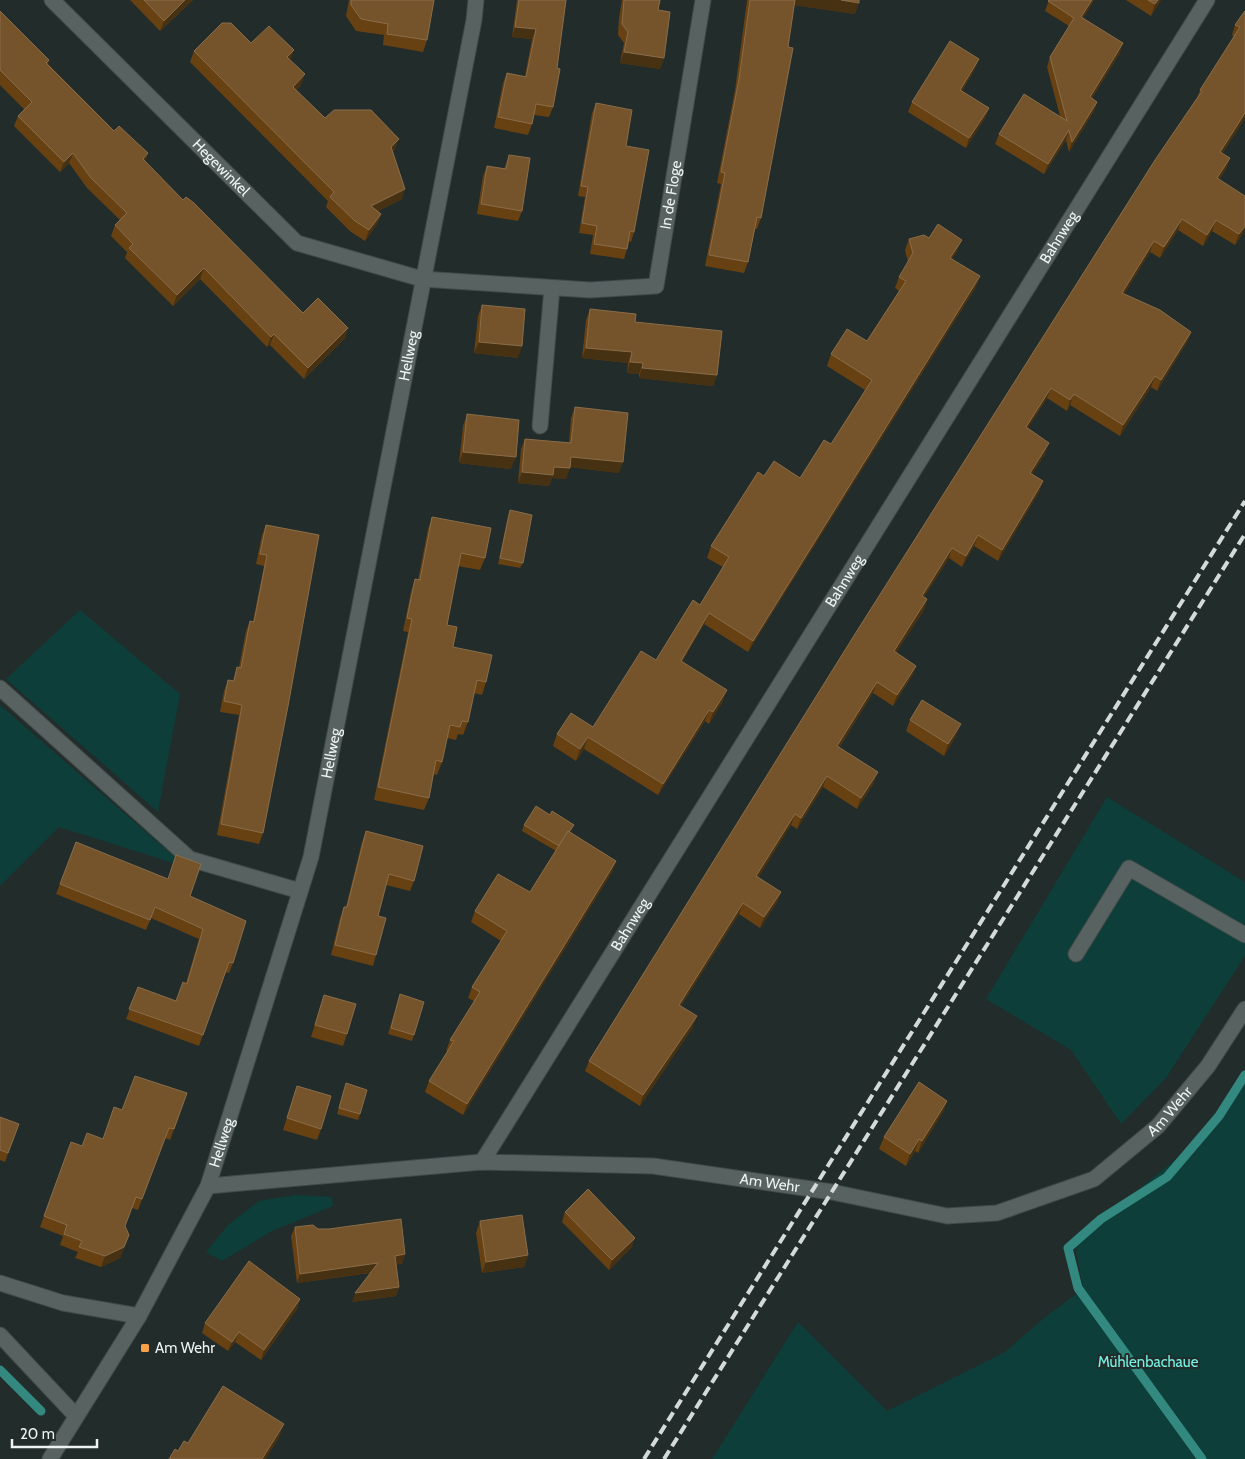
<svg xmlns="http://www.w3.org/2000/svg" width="1245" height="1459" viewBox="0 0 1245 1459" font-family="Cabin,sans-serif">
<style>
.green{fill:#0d3e39}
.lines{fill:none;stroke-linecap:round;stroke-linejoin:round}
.stream{stroke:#33897f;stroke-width:9}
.minor-casing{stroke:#414a49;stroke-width:17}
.minor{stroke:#576261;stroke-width:15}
.rail{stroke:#d3dad9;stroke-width:4;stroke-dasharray:10 5;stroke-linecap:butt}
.wall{fill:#684113}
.shaded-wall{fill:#463112}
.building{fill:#76542b;stroke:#896d4a}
.poi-dot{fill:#f7a149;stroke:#222c2b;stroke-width:2}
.labels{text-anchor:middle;stroke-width:4;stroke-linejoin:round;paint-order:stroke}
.street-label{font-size:15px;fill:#edf3f2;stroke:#222c2b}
.poi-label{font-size:15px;fill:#edf3f2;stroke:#222c2b;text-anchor:start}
.park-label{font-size:15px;fill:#76f1e2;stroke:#222c2b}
</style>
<rect width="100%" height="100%" fill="#222c2b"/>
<g class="green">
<polygon points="80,610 180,694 158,812 6,679"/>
<polygon points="0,705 186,867 59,827 0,886"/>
<polygon points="1107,797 1245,882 1245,956 1166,1078 1121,1124 1071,1050 986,999"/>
<polygon points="1245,1072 1245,1459 712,1459 798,1322 887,1411 1005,1352 1044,1318 1083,1289 1076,1251 1081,1236 1185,1152 1222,1109"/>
<polygon points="295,1195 332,1197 333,1206 272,1231 222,1261 206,1252 228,1225 259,1201"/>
</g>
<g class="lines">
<g class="stream">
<polyline points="0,1370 41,1411"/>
<polyline points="1202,1459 1078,1288 1068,1248 1101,1219 1167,1177 1219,1116 1245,1075"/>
</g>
<g class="minor-casing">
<g id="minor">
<path id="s1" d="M52,0L297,243L422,279L590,290L656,286L703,0"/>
<polyline points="540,426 552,288"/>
<polyline points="0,688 190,859 300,891"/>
<polyline points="1076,954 1129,868 1245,935"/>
<path id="s2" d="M482,1162L1207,0"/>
<path id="s3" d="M208,1186L482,1162L653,1166L832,1192L947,1216L997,1213L1094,1179L1158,1126L1208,1066L1245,1009"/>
<polyline points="0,1283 63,1303 139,1316"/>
<polyline points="0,1335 76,1416"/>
<path id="s4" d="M50,1459L139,1316L208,1186L311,857L474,20L476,0"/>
</g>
</g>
<use href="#minor" class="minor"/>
<g class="rail">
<polyline points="644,1459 1245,501"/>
<polyline points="664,1459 1245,534"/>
</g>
</g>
<g class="wall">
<polygon points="130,0 193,0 160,31"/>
<polygon points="349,0 434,0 427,40 423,52 383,45 384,35 356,31 346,16"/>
<polygon points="517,0 566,0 557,68 553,107 549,117 534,115 532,124 528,135 494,128 503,83 507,73 525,76 532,39 512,37"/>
<polygon points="622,0 660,0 658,10 664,58 660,69 620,63 624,43 618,35 619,18"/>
<polygon points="747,0 859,0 855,14 794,5 761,218 757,229 755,229 748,262 744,273 705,266 721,184 717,183 735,90"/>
<polygon points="1049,0 1094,0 1083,18 1120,53 1092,98 1097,102 1094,111 1069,152 1066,140 1044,174 995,144 999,134 1060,116 1047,67 1050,57 1069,26 1045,11"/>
<polygon points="1126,0 1161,0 1151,16"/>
<polygon points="0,11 49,60 48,64 183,200 303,313 345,338 304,379 270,345 267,347 200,279 173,306 125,258 127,252 111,236 115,225 120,220 87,188 69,163 60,172 14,126 18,116 24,109 0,85"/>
<polygon points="1245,11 1245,118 1222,154 1230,158 1226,169 1219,180 1245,230 1235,245 1212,231 1203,246 1178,230 1160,258 1150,252 1124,294 1191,332 1187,342 1157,391 1151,387 1120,436 1070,405 1067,411 1047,398 1028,428 1045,454 1032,474 1043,481 1039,492 998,561 974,546 962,567 949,558 924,597 927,599 924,610 896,653 916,666 912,676 893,706 873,693 839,748 874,783 857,809 823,787 797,829 791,825 758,877 781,892 777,902 760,928 739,914 681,1006 693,1027 640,1106 585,1071 589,1061 1197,99 1200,90 1234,37 1232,35 1235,25"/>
<polygon points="251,43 290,60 301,85 296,90 325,118 395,149 392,152 402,199 378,211 381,214 377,224 365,241 351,232 326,207 328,201 190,62 194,51"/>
<polygon points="975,69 962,91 989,108 985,118 966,148 908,112 912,102"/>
<polygon points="596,103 626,146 634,232 631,242 629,241 627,249 624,259 590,254 593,235 579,233 585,197 578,196 592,113"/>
<polygon points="509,155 522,211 518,221 477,214 483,176 487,166 504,169"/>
<polygon points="929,238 957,251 952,259 976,287 748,652 704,624 682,662 723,701 709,724 705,721 658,795 584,749 576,761 553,746 557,734 593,727 656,660 700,605 723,567 707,558 711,546 764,476 800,478 831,444 865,390 827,366 831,354 867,341 899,291 895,288 899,277 908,262 905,250 909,239"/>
<polygon points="482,305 518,358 474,353 478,316"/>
<polygon points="590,309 635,322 717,375 713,386 639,378 639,374 627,373 628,363 582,358 586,320"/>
<polygon points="575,407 619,473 570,467 566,479 552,478 549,486 518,483 521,449 525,439 569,443 571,418"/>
<polygon points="467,414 511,469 459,463 463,426"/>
<polygon points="510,510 523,563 520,568 498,564 508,516"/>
<polygon points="432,517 485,558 480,570 458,566 447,625 453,647 486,682 482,695 474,693 468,722 463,735 458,734 456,740 447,738 442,762 437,775 433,774 429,798 424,810 374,800 408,632 403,631 411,592 415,579 418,580 428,529"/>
<polygon points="266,525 319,535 263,833 259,844 217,835 239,715 220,712 224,691 228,680 233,681 237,667 239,667 246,631 250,621 253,621 264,566 256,564 262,535"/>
<polygon points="910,720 956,736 944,756 906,731"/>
<polygon points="550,815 574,825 570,832 616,861 612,872 463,1115 425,1092 429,1081 448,1051 446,1051 450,1040 474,1001 468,998 472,987 501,941 471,922 475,911 530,892 556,851 522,831 524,825"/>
<polygon points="366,831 414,881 410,891 386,885 378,916 376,955 373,966 331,955 340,918 344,907 346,907 362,842"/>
<polygon points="76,842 190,896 233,963 229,973 226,972 199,1046 126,1019 138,987 176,1001 186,983 199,939 151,918 146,930 56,894"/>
<polygon points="400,994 414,1035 412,1041 388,1034"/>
<polygon points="324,995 347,1034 343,1046 311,1037"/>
<polygon points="297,1086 321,1129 317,1140 283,1130"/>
<polygon points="344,1089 360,1114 358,1120 337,1114"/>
<polygon points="187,1093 170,1140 165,1138 138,1210 132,1208 125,1226 129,1235 120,1258 101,1267 75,1258 78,1252 60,1245 63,1236 40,1227 71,1142 82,1146 103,1139 122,1110"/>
<polygon points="947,1101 943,1112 918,1153 915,1151 906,1166 879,1149 884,1137"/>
<polygon points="0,1117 19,1124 5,1162 0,1160"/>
<polygon points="565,1212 632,1247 609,1270 562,1222"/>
<polygon points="480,1221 528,1255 524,1267 482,1273 476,1233"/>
<polygon points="295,1227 318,1229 405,1254 402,1264 396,1264 399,1287 396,1296 352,1302 370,1273 297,1283 291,1236"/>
<polygon points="300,1299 297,1309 261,1360 235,1342 228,1351 202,1333 205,1323"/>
</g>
<g class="shaded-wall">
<polygon points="185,0 193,0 160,31 164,21"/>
<polygon points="793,0 841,0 859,3 855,14 791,5"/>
<polygon points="1092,0 1094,0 1077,27 1081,17"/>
<polygon points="1158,0 1161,0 1151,16 1155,4"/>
<polygon points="515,27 536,29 532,39 512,37"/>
<polygon points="1123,43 1120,53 1086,107 1090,97"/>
<polygon points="294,50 290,61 287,57"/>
<polygon points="624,52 664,58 660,69 620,63"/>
<polygon points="979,59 975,69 956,100 960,90"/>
<polygon points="305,74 301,85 289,97 293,87"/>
<polygon points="1097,102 1094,111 1069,152 1072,142"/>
<polygon points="989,108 985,118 966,148 969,138"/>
<polygon points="1245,113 1245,118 1216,163 1220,152"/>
<polygon points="1069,130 1066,140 1044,174 1048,164"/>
<polygon points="399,139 395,149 387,157 391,147"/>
<polygon points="73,153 69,163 60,172 64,162"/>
<polygon points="148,153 145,164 143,159"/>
<polygon points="1230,158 1226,169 1213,189 1217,178"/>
<polygon points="405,189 402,199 367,216 371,206"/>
<polygon points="381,214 377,224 365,241 369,230"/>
<polygon points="1182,219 1178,230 1160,258 1164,247"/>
<polygon points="1216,220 1212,231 1203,246 1207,235"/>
<polygon points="1245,226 1245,230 1235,245 1239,234"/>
<polygon points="962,240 957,251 946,270 950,258"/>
<polygon points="1154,241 1150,252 1118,304 1122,293"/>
<polygon points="204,268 200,279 173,306 177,295"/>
<polygon points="980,276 976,287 748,652 753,641"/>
<polygon points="348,328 345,338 304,379 308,368"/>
<polygon points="1191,332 1187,342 1157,391 1161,380"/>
<polygon points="274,334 270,345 267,347 271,337"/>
<polygon points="479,342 522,346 518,358 474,353"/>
<polygon points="586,348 632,352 628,363 582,358"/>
<polygon points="630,362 643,363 639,374 627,373"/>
<polygon points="642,368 717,375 713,386 639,378"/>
<polygon points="1155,376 1151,387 1120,436 1123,425"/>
<polygon points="1051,388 1047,398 1022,438 1026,427"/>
<polygon points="1074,394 1070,405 1067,411 1070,400"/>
<polygon points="1049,443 1045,454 1026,484 1030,473"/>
<polygon points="463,452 516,457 511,469 459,463"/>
<polygon points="571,457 623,462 619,473 567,467"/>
<polygon points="554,467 570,468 566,479 552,478 549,486 518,483 522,472"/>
<polygon points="1043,481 1039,492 998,561 1002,550"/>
<polygon points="978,535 974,546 962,567 966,556"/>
<polygon points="952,548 949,558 918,606 922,596"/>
<polygon points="927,599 924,610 890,662 894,651"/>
<polygon points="709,613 704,624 676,672 681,661"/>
<polygon points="916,666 912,676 893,706 897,695"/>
<polygon points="877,682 873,693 833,757 837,746"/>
<polygon points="727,690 723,701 709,724 713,712"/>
<polygon points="709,710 705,721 658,795 663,784"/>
<polygon points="961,724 956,736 944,756 948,744"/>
<polygon points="588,737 584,749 576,761 580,749"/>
<polygon points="878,772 874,783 857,809 861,798"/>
<polygon points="827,776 823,787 797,829 801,818"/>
<polygon points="795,814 791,825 753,887 756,876"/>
<polygon points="616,861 612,872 463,1115 467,1104"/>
<polygon points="781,892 777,902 760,928 764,917"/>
<polygon points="743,903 739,914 675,1015 679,1005"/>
<polygon points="697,1016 693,1027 640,1106 643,1095"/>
<polygon points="947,1101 943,1112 918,1153 922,1141"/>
<polygon points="919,1139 915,1151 906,1166 910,1154"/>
<polygon points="635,1238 632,1247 609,1270 612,1260"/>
<polygon points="124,1247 120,1258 101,1267 105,1256"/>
<polygon points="405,1254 402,1264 392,1265 395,1256"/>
<polygon points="528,1255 524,1267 482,1273 486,1262"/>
<polygon points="378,1263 374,1272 297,1283 300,1274"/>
<polygon points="399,1287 396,1296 352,1302 355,1293"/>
<polygon points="300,1299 297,1309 261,1360 264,1350"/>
<polygon points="239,1332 235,1342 228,1351 232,1342"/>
<polygon points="284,1424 279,1438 266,1459 262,1459"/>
</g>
<g class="building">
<polygon points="144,0 185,0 164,21"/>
<polygon points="351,0 434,0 427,40 387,34 388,24 361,19 351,5"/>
<polygon points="519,0 566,0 557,68 560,69 553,107 536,104 532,124 498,117 507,73 526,77 536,29 515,27"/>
<polygon points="624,0 660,0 658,10 670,12 664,58 624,52 628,32 622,24"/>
<polygon points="750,0 795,0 788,47 793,48 761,218 757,217 748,262 709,255 725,173 721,172 739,79"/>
<polygon points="841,0 859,0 859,3"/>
<polygon points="1049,0 1092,0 1081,17 1123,43 1090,97 1097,102 1072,142 1069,130 1048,164 999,134 1024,94 1067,121 1050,57 1074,18 1048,1"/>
<polygon points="1148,0 1158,0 1155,4"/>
<polygon points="0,11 49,60 46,63 114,131 119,126 148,153 143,159 183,200 186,197 194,203 303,313 318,298 348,328 308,368 274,334 271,337 204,268 177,295 129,248 133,244 115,225 127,213 91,178 73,153 64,162 18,116 32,102 0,70"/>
<polygon points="1245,11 1245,113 1220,152 1230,158 1217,178 1245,196 1245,226 1239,234 1216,220 1207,235 1182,219 1164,247 1154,241 1122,293 1160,310 1191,332 1161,380 1155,376 1123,425 1074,394 1070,400 1051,388 1026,427 1049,443 1030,473 1043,481 1002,550 978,535 966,556 952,548 922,596 927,599 894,651 916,666 897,695 877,682 837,746 878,772 861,798 827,776 801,818 795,814 756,876 781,892 764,917 743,903 679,1005 697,1016 643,1095 589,1061 855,634 1155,160 1202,91 1200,90 1240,27 1235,25 1244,12"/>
<polygon points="222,23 231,23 251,43 269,26 294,50 287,57 305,74 293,87 325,118 334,110 371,110 399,139 391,147 405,189 371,206 381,214 369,230 355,221 330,197 334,192 194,51"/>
<polygon points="950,41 979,59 960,90 989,108 969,138 912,102"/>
<polygon points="596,103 632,110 626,146 649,150 634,232 630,231 627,249 594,244 597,226 582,223 588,187 581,186"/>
<polygon points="509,155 530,158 522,211 481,204 487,166 506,169"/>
<polygon points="938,224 962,240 950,258 980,276 753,641 709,613 681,661 727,690 713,712 709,710 663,784 588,737 580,749 557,734 571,713 593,727 641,651 656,660 693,600 700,605 729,557 711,546 758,472 764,476 774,461 800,478 824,440 831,444 872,380 831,354 847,329 867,341 906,281 899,277 913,253 909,239 924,235 929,238"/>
<polygon points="482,305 525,309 522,346 479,342"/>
<polygon points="590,309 636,314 635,322 722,331 717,375 642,368 643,363 630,362 632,352 586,348"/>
<polygon points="575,407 628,413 623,462 571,457 570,468 554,467 553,475 522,472 525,439 571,443"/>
<polygon points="467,414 519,420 516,457 463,452"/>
<polygon points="510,510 532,515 523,563 500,558"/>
<polygon points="432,517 491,528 485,558 461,553 447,625 457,627 453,647 492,655 486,682 477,680 468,722 462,721 460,727 450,725 442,762 436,760 429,798 378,787 412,619 407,618 415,579 420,580"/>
<polygon points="266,525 319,535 288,706 263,833 221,824 242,705 224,701 228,680 234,681 237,667 241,668 250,621 254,622 267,555 260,554"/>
<polygon points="922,700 961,724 948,744 910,720"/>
<polygon points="536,806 550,815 552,811 574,825 569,832 568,831 559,846 524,825"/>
<polygon points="366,831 423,846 414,881 389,874 378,916 386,918 376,955 335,945 344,907 347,907"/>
<polygon points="568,831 616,861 467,1104 429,1081 454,1041 450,1040 480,992 472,987 507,931 475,911 498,874 530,892"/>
<polygon points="76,842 168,879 176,855 201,864 190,896 246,921 233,963 229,962 203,1035 129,1009 138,987 176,1001 183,982 187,984 203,929 155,907 150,920 60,884"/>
<polygon points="400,994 424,1002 414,1035 391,1028"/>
<polygon points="324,995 356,1004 347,1034 315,1025"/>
<polygon points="135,1076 187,1093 174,1129 169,1128 142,1199 136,1197 125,1226 129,1235 124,1247 105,1256 79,1247 82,1241 64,1234 67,1225 44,1216 71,1142 82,1146 87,1133 103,1139 114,1107 122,1110"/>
<polygon points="919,1082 947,1101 922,1141 919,1139 910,1154 884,1137"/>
<polygon points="346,1083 367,1090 360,1114 339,1108"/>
<polygon points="297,1086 331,1096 321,1129 287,1118"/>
<polygon points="0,1117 19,1124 8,1153 0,1150"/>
<polygon points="588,1189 635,1238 612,1260 565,1212"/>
<polygon points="522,1215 528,1255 486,1262 480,1221"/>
<polygon points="401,1219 405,1254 395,1256 399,1287 355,1293 378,1263 300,1274 295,1227 313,1225 318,1229 329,1229"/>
<polygon points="249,1261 300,1299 264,1350 239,1332 232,1342 205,1323"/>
<polygon points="223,1386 284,1424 262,1459 169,1459 175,1449 178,1451 184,1441 188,1443"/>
</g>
<rect class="poi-dot" x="140" y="1343" width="10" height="10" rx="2.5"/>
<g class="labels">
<g class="street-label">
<text dy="5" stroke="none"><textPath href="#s1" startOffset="238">Hegewinkel</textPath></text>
<text dy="5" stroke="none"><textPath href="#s1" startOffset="802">In de Floge</textPath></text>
<text dy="5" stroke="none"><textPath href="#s2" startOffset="1090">Bahnweg</textPath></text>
<text dy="5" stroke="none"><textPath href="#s4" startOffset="1171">Hellweg</textPath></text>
<text dy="5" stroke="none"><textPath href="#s2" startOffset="685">Bahnweg</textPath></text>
<text dy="5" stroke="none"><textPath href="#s4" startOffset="766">Hellweg</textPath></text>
<text dy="5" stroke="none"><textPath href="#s2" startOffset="280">Bahnweg</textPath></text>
<text dy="5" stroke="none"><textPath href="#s3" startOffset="999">Am Wehr</textPath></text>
<text dy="5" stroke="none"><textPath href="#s4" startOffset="361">Hellweg</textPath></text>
<text dy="5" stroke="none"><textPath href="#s3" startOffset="564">Am Wehr</textPath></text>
</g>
<g class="poi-label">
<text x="155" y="1353">Am Wehr</text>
</g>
<g class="park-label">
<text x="1148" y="1367">Mühlenbachaue</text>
</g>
</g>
<path d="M12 1439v8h85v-8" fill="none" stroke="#edf3f2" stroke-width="2.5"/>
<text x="20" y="1439" font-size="15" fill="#edf3f2" stroke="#222c2b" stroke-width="4" paint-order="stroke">20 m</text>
</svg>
